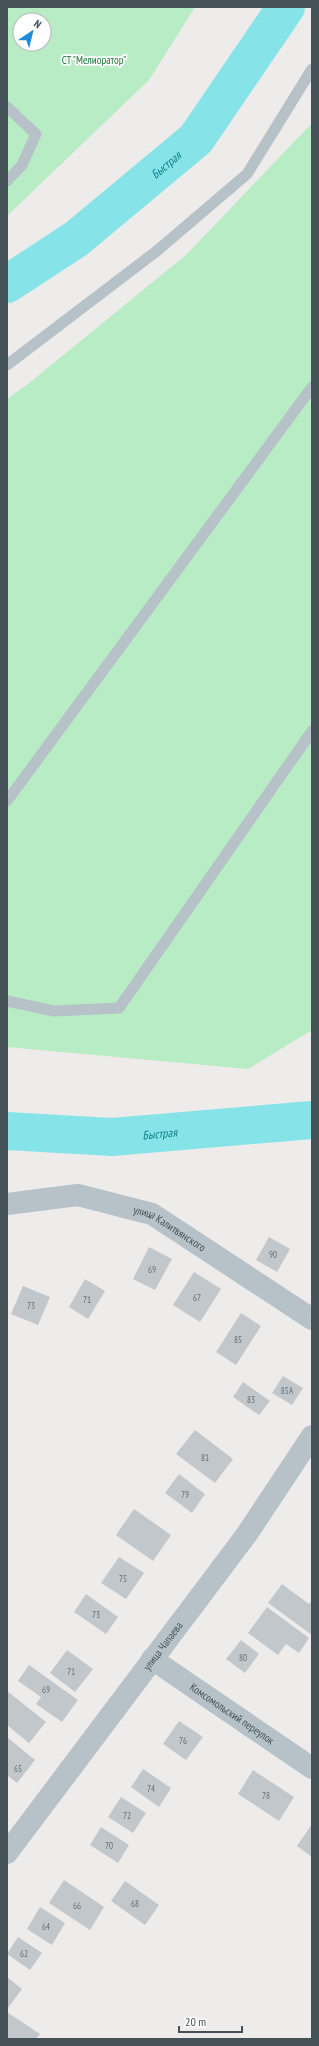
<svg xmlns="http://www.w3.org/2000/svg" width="319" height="2046" font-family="'PT Sans Narrow',sans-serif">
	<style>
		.green { fill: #b8ecc4; fill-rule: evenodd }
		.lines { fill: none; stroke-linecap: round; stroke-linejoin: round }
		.river { stroke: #86e4e9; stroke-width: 38 }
		.building { fill: #c2c7cb }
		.lane { stroke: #b6c2c8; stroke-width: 11 }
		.street { stroke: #b6c2c8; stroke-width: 22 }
		.labels { text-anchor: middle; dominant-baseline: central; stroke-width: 3.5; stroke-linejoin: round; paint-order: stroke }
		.number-label { font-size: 9px; fill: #646f75 }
		.park-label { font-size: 11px; fill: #187638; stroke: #fff }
		.street-label { font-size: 11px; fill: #445258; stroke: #fff }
		.water-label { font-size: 12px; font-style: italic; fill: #0f7e83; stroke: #fff }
	</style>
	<rect width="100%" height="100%" fill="#eeebeb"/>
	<!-- green -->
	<path class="green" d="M7,7h188l-46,73 -142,136zM20,20h24v24h-24z
		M312,123v907l-64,39 -241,-22v-648l21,-15 159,-130z"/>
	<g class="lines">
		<!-- river -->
		<g class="river">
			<path id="s1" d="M7,284l69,-45 120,-100 90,-132"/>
			<path id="s2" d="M7,1131l105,6 200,-17"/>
		</g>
	</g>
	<!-- building -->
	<path class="building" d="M269,1237l21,12 -13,23 -21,-12z
		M149,1247l23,12 -17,31 -22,-11z
		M194,1272l27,17 -21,33 -27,-17z
		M85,1279l20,12 -17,28 -19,-12z
		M23,1286l27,11 -12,28 -27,-11z
		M241,1313l20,13 -25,39 -20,-13z
		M283,1376l20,12 -11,17 -20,-12z
		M243,1382l27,19 -11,14 -26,-18z
		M195,1430l38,29 -18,24 -39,-29z
		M179,1474l26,20 -13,19 -27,-20z
		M134,1509l37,26 -18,26 -37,-26z
		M119,1557l25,16 -18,26 -25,-16z
		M282,1584l27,20 3,-4v35l-44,-32z
		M86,1594l32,23 -12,17 -32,-22z
		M267,1607l42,31 -10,15 -13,-9 -8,11 -30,-22z
		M241,1640l18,14 -14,19 -19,-14z
		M67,1650l26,19 -18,23 -25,-19z
		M29,1665l49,35 -16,22 -26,-18 5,-7 -23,-16z
		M7,1691l39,31 -17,21 -22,-18z
		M179,1721l24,16 -17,23 -23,-16z
		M7,1737l28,23 -18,23 -10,-8z
		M143,1769l28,19 -12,19 -28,-20z
		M253,1770l41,27 -15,24 -41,-27z
		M121,1797l25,16 -13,20 -25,-16z
		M312,1824v33l-15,-11z
		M101,1827l28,18 -11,18 -28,-18z
		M64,1880l40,27 -14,23 -41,-27z
		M125,1881l34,24 -14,20 -34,-24z
		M40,1907l25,16 -13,22 -25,-16z
		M18,1937l24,16 -12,17 -23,-16z
		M7,1977l15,12 -14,19 -1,-1z
		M7,2012l33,22 -4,5h-29z"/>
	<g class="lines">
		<!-- lane -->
		<path class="lane" d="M7,107l29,27 -14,31 -15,16
			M7,365l151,-115 89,-76 65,-105
			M7,801l305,-414
			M7,1001l47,10 65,-3 193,-277"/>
		<!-- street -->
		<g class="street">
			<path id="s3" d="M7,1204l71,-9 74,19 160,105"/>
			<path id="s4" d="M152,1659l160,109"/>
			<path id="s5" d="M7,1853l240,-319 65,-98"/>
		</g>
	</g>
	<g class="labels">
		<!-- number labels -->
		<g class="number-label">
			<text x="273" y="1254">90</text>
			<text x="152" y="1269">69</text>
			<text x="197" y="1297">67</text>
			<text x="87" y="1299">71</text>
			<text x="31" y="1305">73</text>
			<text x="238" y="1339">85</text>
			<text x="287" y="1390">85А</text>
			<text x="251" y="1399">83</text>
			<text x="205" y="1457">81</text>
			<text x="185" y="1494">79</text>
			<text x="123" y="1578">75</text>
			<text x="96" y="1614">73</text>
			<text x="243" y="1657">80</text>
			<text x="71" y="1671">71</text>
			<text x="46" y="1689">69</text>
			<text x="183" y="1740">76</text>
			<text x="18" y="1768">65</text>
			<text x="151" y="1788">74</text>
			<text x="266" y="1795">78</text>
			<text x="127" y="1815">72</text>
			<text x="109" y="1845">70</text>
			<text x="135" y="1903">68</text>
			<text x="77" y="1905">66</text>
			<text x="46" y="1926">64</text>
			<text x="24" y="1953">62</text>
		</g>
		<!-- park labels -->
		<g class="park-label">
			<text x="94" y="60">СТ "Мелиоратор"</text>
		</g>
		<!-- street labels -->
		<g class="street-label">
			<text stroke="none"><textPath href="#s3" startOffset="170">улица Калитвянского</textPath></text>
			<text stroke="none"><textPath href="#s5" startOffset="259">улица Чапаева</textPath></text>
			<text stroke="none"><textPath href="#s4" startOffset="97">Комсомольский переулок</textPath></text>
		</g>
		<!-- water labels -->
		<g class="water-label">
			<text stroke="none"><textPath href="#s1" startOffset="199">Быстрая</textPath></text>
			<text stroke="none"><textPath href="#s2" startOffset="153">Быстрая</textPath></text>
		</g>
	</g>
	<!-- border -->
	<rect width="319" height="2046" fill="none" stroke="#445258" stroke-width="16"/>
	<!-- north arrow -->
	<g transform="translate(32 32) rotate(35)"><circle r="19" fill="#ffffff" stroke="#b4babc"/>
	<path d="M0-3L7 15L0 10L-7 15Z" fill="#1d8bd6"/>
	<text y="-6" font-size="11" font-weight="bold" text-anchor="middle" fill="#445258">N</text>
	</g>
	<!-- scale -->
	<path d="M179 2026v6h63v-6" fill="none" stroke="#445258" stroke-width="2"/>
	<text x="185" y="2026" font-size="12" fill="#445258" stroke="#ffffff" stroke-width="3" paint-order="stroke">20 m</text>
</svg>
